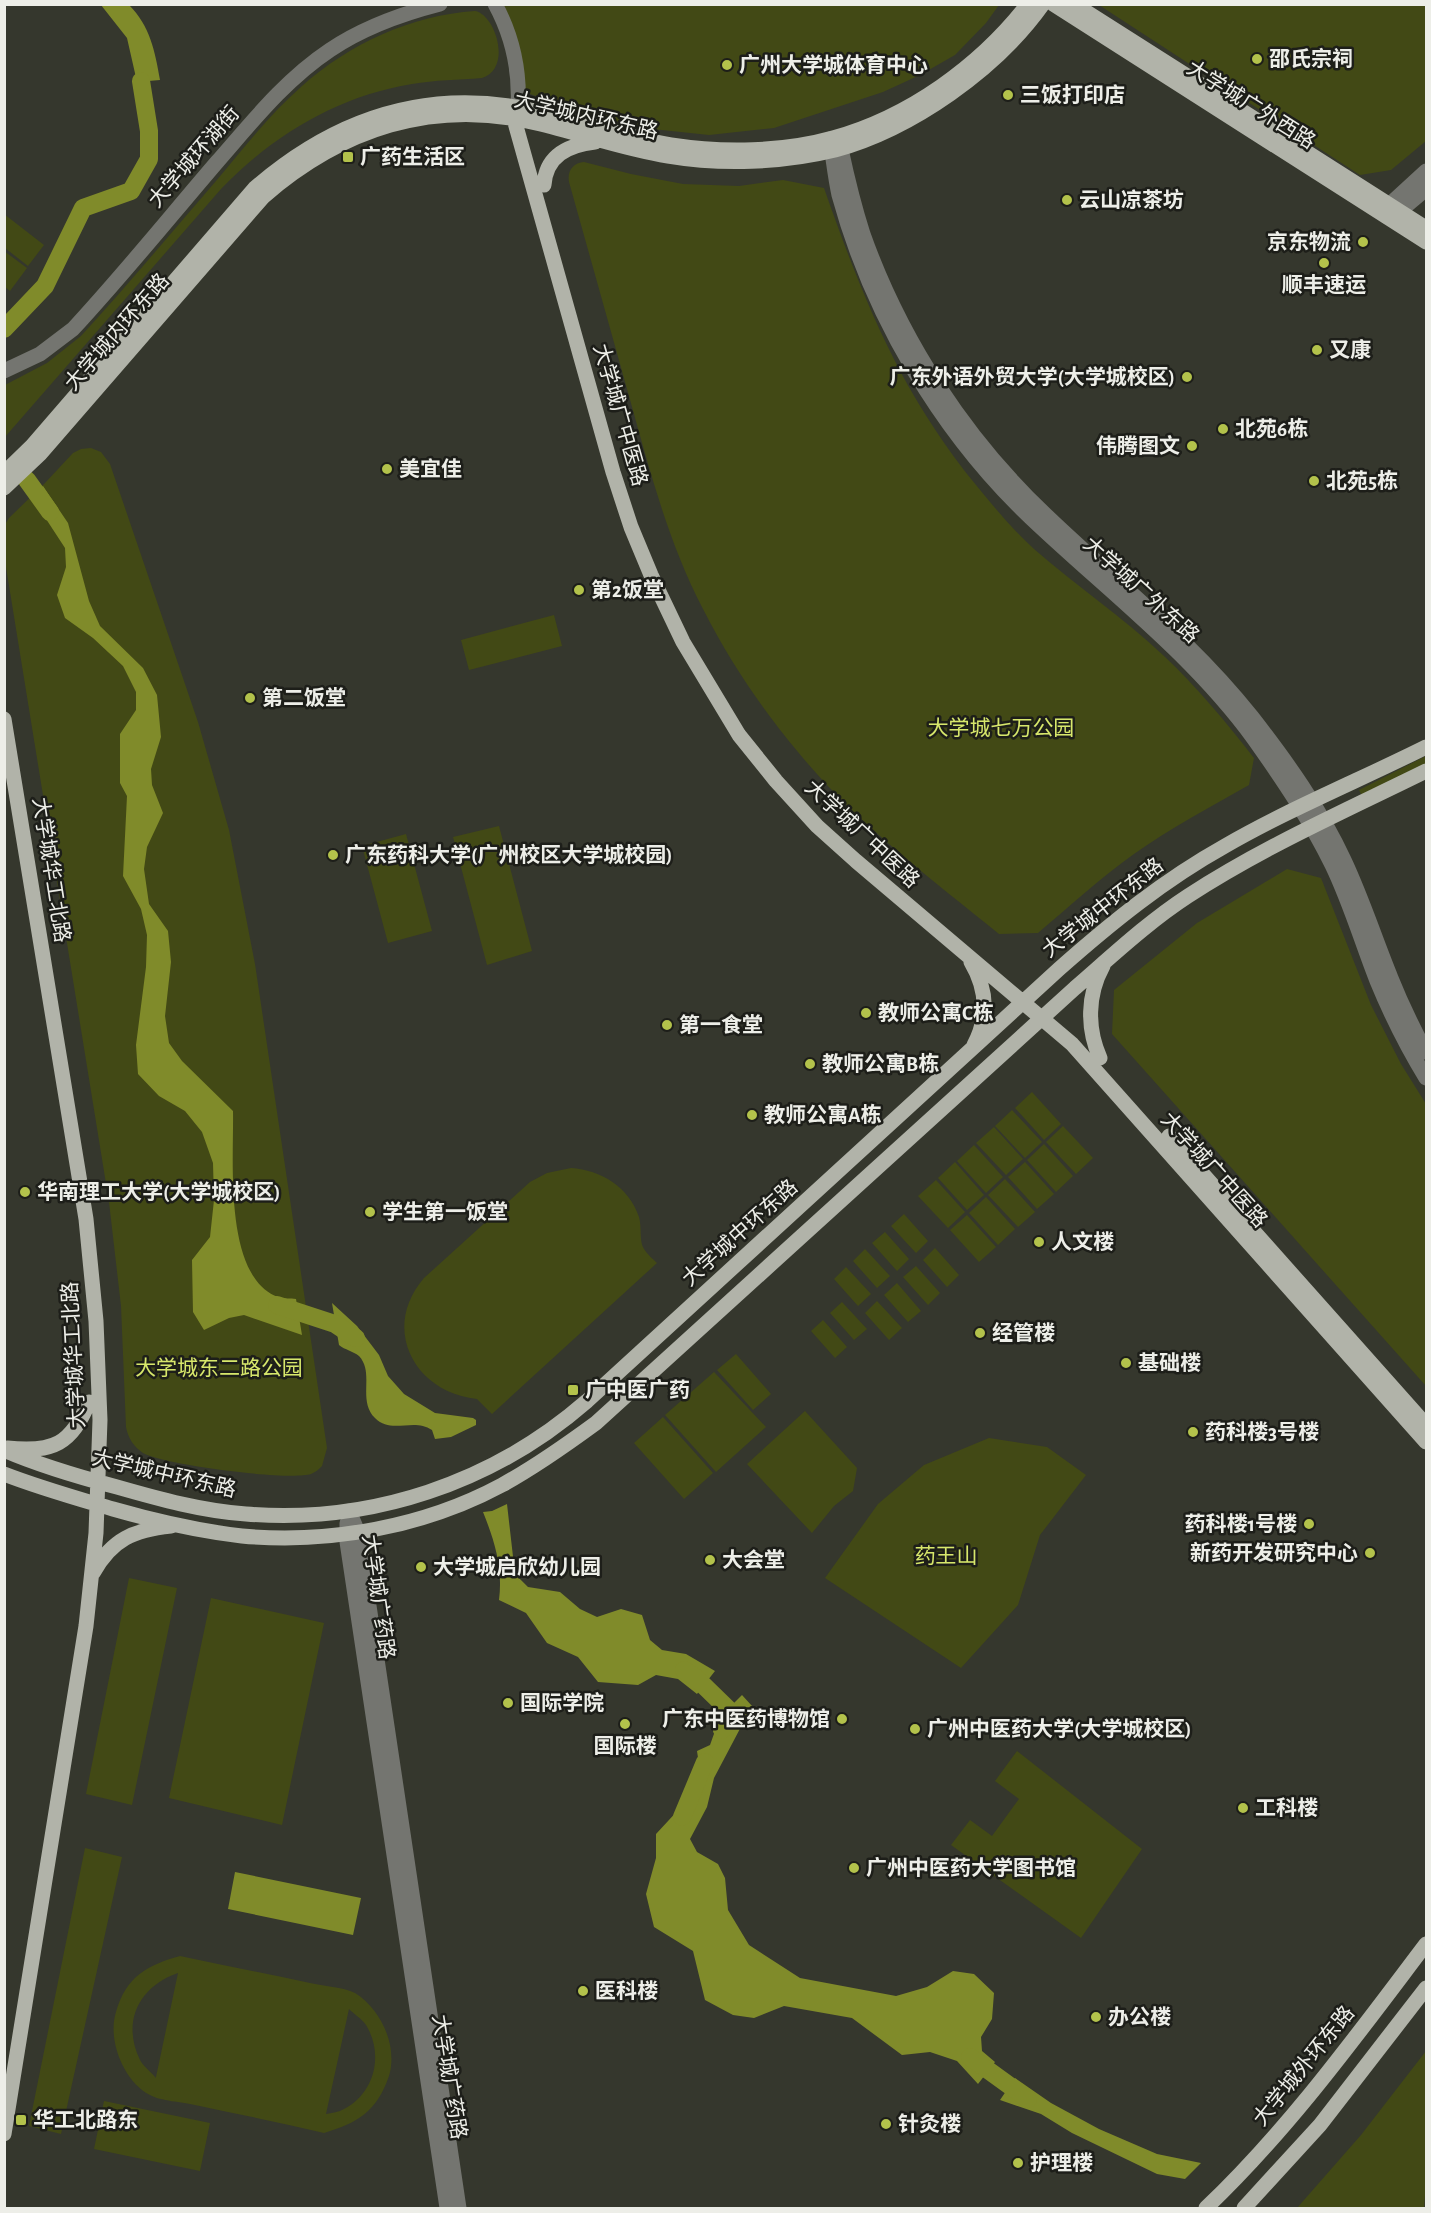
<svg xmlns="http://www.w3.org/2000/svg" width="1431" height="2213" font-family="'Alegreya Sans','Noto Sans SC',sans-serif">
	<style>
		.green { fill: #424915; fill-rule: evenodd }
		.water { fill: #808b2a }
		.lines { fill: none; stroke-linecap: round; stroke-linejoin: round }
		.river { stroke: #808b2a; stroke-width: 18 }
		.minor { stroke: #747570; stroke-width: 15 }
		.major { stroke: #b1b3a9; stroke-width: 15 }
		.poi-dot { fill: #b3c24b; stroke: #1d1e19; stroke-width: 2 }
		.labels { text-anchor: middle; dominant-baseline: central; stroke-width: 5; stroke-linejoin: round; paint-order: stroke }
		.poi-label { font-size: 21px; font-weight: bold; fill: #edeee8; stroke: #1d1e19; text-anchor: start }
		.street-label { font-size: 21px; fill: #edeee8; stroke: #1d1e19 }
		.park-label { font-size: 21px; fill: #d7e76b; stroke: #1d1e19 }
	</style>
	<rect width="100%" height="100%" fill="#35372d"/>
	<!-- green -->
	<path class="green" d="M499,5h500l-13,18 -31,32 -35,20 -37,17 -109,36 -65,7 -66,-7 -67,-17 -54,-20z
		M1099,5h327v136l-35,29 -31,5z
		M475,11c20,3 38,57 7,67 -24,2 -47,2 -70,6 -74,12 -139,51 -191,105l-216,248v-52l42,-22 34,-27c46,-50 90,-103 135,-155 27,-32 54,-67 86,-95 47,-42 110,-71 173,-75z
		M584,162l47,12 52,10 56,2 44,-6 41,8c39,111 76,204 152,297 18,22 37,45 58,64 42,37 89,68 130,107 33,31 62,66 90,102l-5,27c-39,22 -78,43 -115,69 -34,24 -64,52 -96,79l-39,1c-70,-57 -144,-112 -201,-182 -37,-44 -69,-92 -95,-143 -35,-67 -54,-141 -74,-213 -20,-71 -40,-143 -60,-214 -2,-11 4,-19 15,-20z
		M4,214l40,31 -16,21 -23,-18z
		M4,251l23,17 -17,23 -5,-4z
		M91,448l10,4 9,12 88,258 31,108 26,134 72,484 -5,18c-3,3 -6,6 -11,8 -23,7 -146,-9 -168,-21 -9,-6 -15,-15 -17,-26l-5,-121 -12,-104 -104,-641 -1,-35 5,-8 36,-35 28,-30 8,-4z
		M554,615l8,31 -93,24 -8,-30z
		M1426,756v8l-64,32 -3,-6z
		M499,826l33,125 -45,14 -34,-128z
		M406,834l26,97 -44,12 -26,-97z
		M1287,869l34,9 50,127 30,59 25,40v282l-314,-352 2,-44 83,-67z
		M1032,1092l29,32 -17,16 -29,-32z
		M1012,1110l30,32 -17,16 -30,-32z
		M1063,1126l30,32 -17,16 -30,-32z
		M994,1127l29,32 -17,16 -30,-32z
		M1044,1144l29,32 -17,16 -29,-32z
		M974,1145l29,32 -17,16 -29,-32z
		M955,1162l29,33 -17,15 -29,-32z
		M1025,1162l29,32 -17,15 -29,-32z
		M571,1168c30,2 58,19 68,49 3,10 0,25 5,32 3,5 9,10 13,14l-165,151 -15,-15c-62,-6 -97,-70 -53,-121l106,-96 17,-9z
		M1005,1179l30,33 -17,15 -30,-32z
		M936,1180l29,32 -17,16 -30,-32z
		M986,1197l29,32 -17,16 -29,-32z
		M904,1214l24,27 -12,12 -25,-27z
		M967,1215l29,32 -17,15 -29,-32z
		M885,1232l24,27 -12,12 -25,-28z
		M935,1248l24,27 -12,12 -24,-27z
		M865,1249l25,27 -13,12 -24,-27z
		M916,1266l24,27 -12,12 -25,-28z
		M846,1267l25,27 -13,12 -24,-27z
		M897,1283l24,28 -13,11 -24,-27z
		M877,1301l25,27 -13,12 -24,-27z
		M842,1302l25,27 -13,11 -24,-27z
		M823,1320l24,27 -12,11 -24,-27z
		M736,1354l35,40 -18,16 -36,-40z
		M714,1372l52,55 -50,45 -51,-57z
		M805,1411l52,57 -4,23 -19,15 -22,27 -65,-69z
		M663,1417l50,56 -29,26 -50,-56z
		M989,1438l58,9 39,28 -46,60 -22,70 -57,63 -136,-90 53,-74 46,-39z
		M129,1578l48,10 -45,217 -46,-11z
		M211,1598l113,25 -42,202 -113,-27z
		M1017,1751l125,98 -61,89 -130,-93 19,-25 22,16 27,-37 -24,-18z
		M85,1848l37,9 -61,277 -32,-8z
		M180,1956c43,9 87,18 130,27 13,3 33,4 45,10 26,16 43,53 34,83 -12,35 -31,47 -65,57 -43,-10 -86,-19 -129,-28 -12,-3 -35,-4 -45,-10 -26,-13 -43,-55 -34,-83 10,-35 31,-47 64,-56zM178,1973l-22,104v1c-5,-6 -13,-12 -16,-18 -19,-39 0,-74 38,-87zM349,2009c5,5 13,10 17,16 18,29 9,68 -22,84 -5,3 -12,4 -18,5z
		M1426,2051v133l-2,24h-127l64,-73z
		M104,2101l106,22 -10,48 -106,-22z"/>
	<!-- water -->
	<path class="water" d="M101,5h28c21,21 26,46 31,75l-23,2 -10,-44z
		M43,486l25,37 21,78 11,25 43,42 14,27 4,42 -10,32 1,16 11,28 -16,34 -3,22 5,35 19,27 3,31 -6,54 4,27 13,18 51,50c1,48 -10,166 45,186 5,2 13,1 18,2l6,36 -58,-20 -15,3 -25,12 -11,-18 -1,-52 18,-23 4,-37 -1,-37 -11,-31 -17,-21 -26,-15 -21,-22 -2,-29 10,-78 1,-32 -6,-26 -18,-33 4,-80 -7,-13v-49l16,-24v-18l-13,-26 -30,-28 -28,-20 -8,-23 9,-28 -1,-19 -32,-49z
		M332,1303l25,23 22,29 9,21 16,18 31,19 38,5 3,2v5l-25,12 -16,2 -3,-9c-19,-13 -40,5 -57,-12 -18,-18 0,-45 -16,-62 -6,-5 -14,-6 -20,-11z
		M507,1504l8,70 13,13 32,5 20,17 17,8 24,-8 21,6 8,25 12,10 24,4 29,17 -18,23 -19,-15 -22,-4 -18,10 -40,-3 -20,-25 -31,-14 -21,-30 -27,-13c4,-32 -4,-58 -16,-88l9,-1z
		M742,1695l10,11 -38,72 -7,29 -17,32 7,13 21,12 7,14 3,32 21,35 51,33 96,18 31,-9 26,-16 21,3 20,19 -2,26 -11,18 1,14 13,11 -17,22 -21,-23 -27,-9 -28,3 -50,-37 -68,-12 -30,12 -21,-3 -28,-15 -12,-49 -39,-24 -8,-33 10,-36v-24l37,-40 7,-23 -3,-20 13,-6 10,-28z
		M235,1872l126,26 -8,37 -125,-26z
		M1015,2078l36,25 48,26 58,25 44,9 -16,16 -28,-5 -85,-41 -31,-19 -41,-14z"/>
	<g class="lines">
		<!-- river -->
		<path class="river" d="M4,329l41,-43 38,-78 48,-17 18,-32v-28l-8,-50
			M27,480l23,32
			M277,1305l58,19 21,14
			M684,1670l11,7 37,36 -10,17
			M682,1817l23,-55
			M970,2057l58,42"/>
		<!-- minor -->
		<path class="minor" d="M495,4c18,33 25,67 23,103
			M830,139c3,18 5,38 9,56 33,121 102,238 193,324 76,72 160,135 222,220 29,41 56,81 78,126 18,37 30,78 45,116 14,34 30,66 49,97
			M841,149c6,28 13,57 22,85 38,107 103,206 185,283 69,66 144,124 204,200 35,45 68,91 92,143 18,38 31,79 47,118 10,25 22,50 35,74
			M1389,215l11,-4 26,-22
			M1386,216l3,-11 37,-34
			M4,371l36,-17 33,-25c50,-54 96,-111 144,-167 35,-40 68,-82 113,-112 34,-23 71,-36 110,-46
			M349,1511l9,21 101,676
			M347,1523v19l100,666"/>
		<!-- major -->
		<path class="major" d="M1053,4l373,238
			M1074,4l352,224
			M518,107l-4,12 99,353 18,55 20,48 32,67 56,93 37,46 41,45 39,35 216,183 354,398
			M544,185c2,-29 24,-40 51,-43
			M4,473l28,-27 223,-258c82,-71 177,-102 285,-76 44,10 87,26 131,33 52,8 112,7 162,-7 76,-21 147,-72 195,-134
			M4,488l36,-34 223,-257c78,-68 170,-99 273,-74 44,10 87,26 132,33 53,9 114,7 167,-6 77,-21 162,-81 208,-146
			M4,719l82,500 10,102 4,99 -4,113 -10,93 -82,508
			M971,962c16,27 18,55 3,83
			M1100,1058c-13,-29 -13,-63 3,-92
			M1169,1136l257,289
			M7,1448c47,5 64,-4 82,-46
			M4,1450c37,16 75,27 113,37 42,12 85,24 129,27 125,10 247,-31 341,-113l472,-432c52,-46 105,-89 166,-123 64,-37 135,-66 201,-99
			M4,1474c36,14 72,24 109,35 42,12 85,22 129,27 87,8 182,-9 260,-51 33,-18 64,-40 94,-62l479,-435c37,-32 73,-66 113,-92 75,-49 159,-86 238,-125
			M93,1573c19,-34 41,-43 78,-47
			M1206,2208c83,-79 151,-173 220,-264
			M1244,2208l76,-83 106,-137"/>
	</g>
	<!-- markers -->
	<g class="poi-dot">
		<circle cx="1257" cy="59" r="6"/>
		<circle cx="727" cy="65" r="6"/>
		<circle cx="1008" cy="95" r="6"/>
		<rect x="342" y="151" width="12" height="12" rx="3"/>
		<circle cx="1067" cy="200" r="6"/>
		<circle cx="1363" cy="242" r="6"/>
		<circle cx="1324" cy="263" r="6"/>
		<circle cx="1317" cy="350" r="6"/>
		<circle cx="1187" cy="377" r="6"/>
		<circle cx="1223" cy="429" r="6"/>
		<circle cx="1192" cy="446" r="6"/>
		<circle cx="387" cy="469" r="6"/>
		<circle cx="1314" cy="481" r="6"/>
		<circle cx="579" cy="590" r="6"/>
		<circle cx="250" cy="698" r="6"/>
		<circle cx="333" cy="855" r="6"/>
		<circle cx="866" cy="1013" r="6"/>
		<circle cx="667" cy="1025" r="6"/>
		<circle cx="810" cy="1064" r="6"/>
		<circle cx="752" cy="1115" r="6"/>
		<circle cx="25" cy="1192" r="6"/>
		<circle cx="370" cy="1212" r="6"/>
		<circle cx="1039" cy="1242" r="6"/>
		<circle cx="980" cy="1333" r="6"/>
		<circle cx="1126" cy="1363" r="6"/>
		<rect x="567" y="1384" width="12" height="12" rx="3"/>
		<circle cx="1193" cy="1432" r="6"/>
		<circle cx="1309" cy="1524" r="6"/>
		<circle cx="1370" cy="1553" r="6"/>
		<circle cx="710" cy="1560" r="6"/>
		<circle cx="421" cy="1567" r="6"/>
		<circle cx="508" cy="1703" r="6"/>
		<circle cx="842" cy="1719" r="6"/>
		<circle cx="625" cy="1724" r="6"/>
		<circle cx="915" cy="1729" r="6"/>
		<circle cx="1243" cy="1808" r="6"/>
		<circle cx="854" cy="1868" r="6"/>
		<circle cx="583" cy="1991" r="6"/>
		<circle cx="1096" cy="2017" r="6"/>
		<rect x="15" y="2114" width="12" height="12" rx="3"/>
		<circle cx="886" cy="2124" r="6"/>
		<circle cx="1018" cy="2163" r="6"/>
	</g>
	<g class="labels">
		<!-- poi labels -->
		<g class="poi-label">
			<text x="1269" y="59">邵氏宗祠</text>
			<text x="739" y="65">广州大学城体育中心</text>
			<text x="1020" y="95">三饭打印店</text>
			<text x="360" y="157">广药生活区</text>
			<text x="1079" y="200">云山凉茶坊</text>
			<text x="1351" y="242" text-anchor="end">京东物流</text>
			<text x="1324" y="285" text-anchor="middle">顺丰速运</text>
			<text x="1329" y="350">又康</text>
			<text x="1175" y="377" text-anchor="end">广东外语外贸大学(大学城校区)</text>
			<text x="1235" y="429">北苑6栋</text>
			<text x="1180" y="446" text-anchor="end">伟腾图文</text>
			<text x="399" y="469">美宜佳</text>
			<text x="1326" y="481">北苑5栋</text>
			<text x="591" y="590">第2饭堂</text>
			<text x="262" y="698">第二饭堂</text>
			<text x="345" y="855">广东药科大学(广州校区大学城校园)</text>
			<text x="878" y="1013">教师公寓C栋</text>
			<text x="679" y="1025">第一食堂</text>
			<text x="822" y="1064">教师公寓B栋</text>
			<text x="764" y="1115">教师公寓A栋</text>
			<text x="37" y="1192">华南理工大学(大学城校区)</text>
			<text x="382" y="1212">学生第一饭堂</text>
			<text x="1051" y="1242">人文楼</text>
			<text x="992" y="1333">经管楼</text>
			<text x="1138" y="1363">基础楼</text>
			<text x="585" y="1390">广中医广药</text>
			<text x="1205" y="1432">药科楼3号楼</text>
			<text x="1297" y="1524" text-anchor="end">药科楼1号楼</text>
			<text x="1358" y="1553" text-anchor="end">新药开发研究中心</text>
			<text x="722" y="1560">大会堂</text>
			<text x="433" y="1567">大学城启欣幼儿园</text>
			<text x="520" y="1703">国际学院</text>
			<text x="830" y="1719" text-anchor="end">广东中医药博物馆</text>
			<text x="927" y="1729">广州中医药大学(大学城校区)</text>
			<text x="625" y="1746" text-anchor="middle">国际楼</text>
			<text x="1255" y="1808">工科楼</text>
			<text x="866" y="1868">广州中医药大学图书馆</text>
			<text x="595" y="1991">医科楼</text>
			<text x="1108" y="2017">办公楼</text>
			<text x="33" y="2120">华工北路东</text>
			<text x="898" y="2124">针灸楼</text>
			<text x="1030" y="2163">护理楼</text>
		</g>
		<!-- street labels -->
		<g class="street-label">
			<text transform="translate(1251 105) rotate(32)">大学城广外西路</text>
			<text transform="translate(586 116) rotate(13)">大学城内环东路</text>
			<text transform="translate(194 157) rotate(-49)">大学城环湖街</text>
			<text transform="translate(117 332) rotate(-49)">大学城内环东路</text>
			<text transform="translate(620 415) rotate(74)">大学城广中医路</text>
			<text transform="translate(1141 590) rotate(42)">大学城广外东路</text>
			<text transform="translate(862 834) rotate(43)">大学城广中医路</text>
			<text transform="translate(51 870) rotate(81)">大学城华工北路</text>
			<text transform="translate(1103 908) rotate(-38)">大学城中环东路</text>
			<text transform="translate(1214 1170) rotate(48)">大学城广中医路</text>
			<text transform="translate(740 1233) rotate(-42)">大学城中环东路</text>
			<text transform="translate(74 1355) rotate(-93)">大学城华工北路</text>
			<text transform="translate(164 1474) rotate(13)">大学城中环东路</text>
			<text transform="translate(378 1597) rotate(82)">大学城广药路</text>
			<text transform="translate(1304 2066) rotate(-51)">大学城外环东路</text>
			<text transform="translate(449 2077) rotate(81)">大学城广药路</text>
		</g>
		<!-- park labels -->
		<g class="park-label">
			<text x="1001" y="728">大学城七万公园</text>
			<text x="219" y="1368">大学城东二路公园</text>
			<text x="946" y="1556">药王山</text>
		</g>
	</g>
	<!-- border -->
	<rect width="1431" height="2213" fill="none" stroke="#edeee8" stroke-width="12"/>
</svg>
